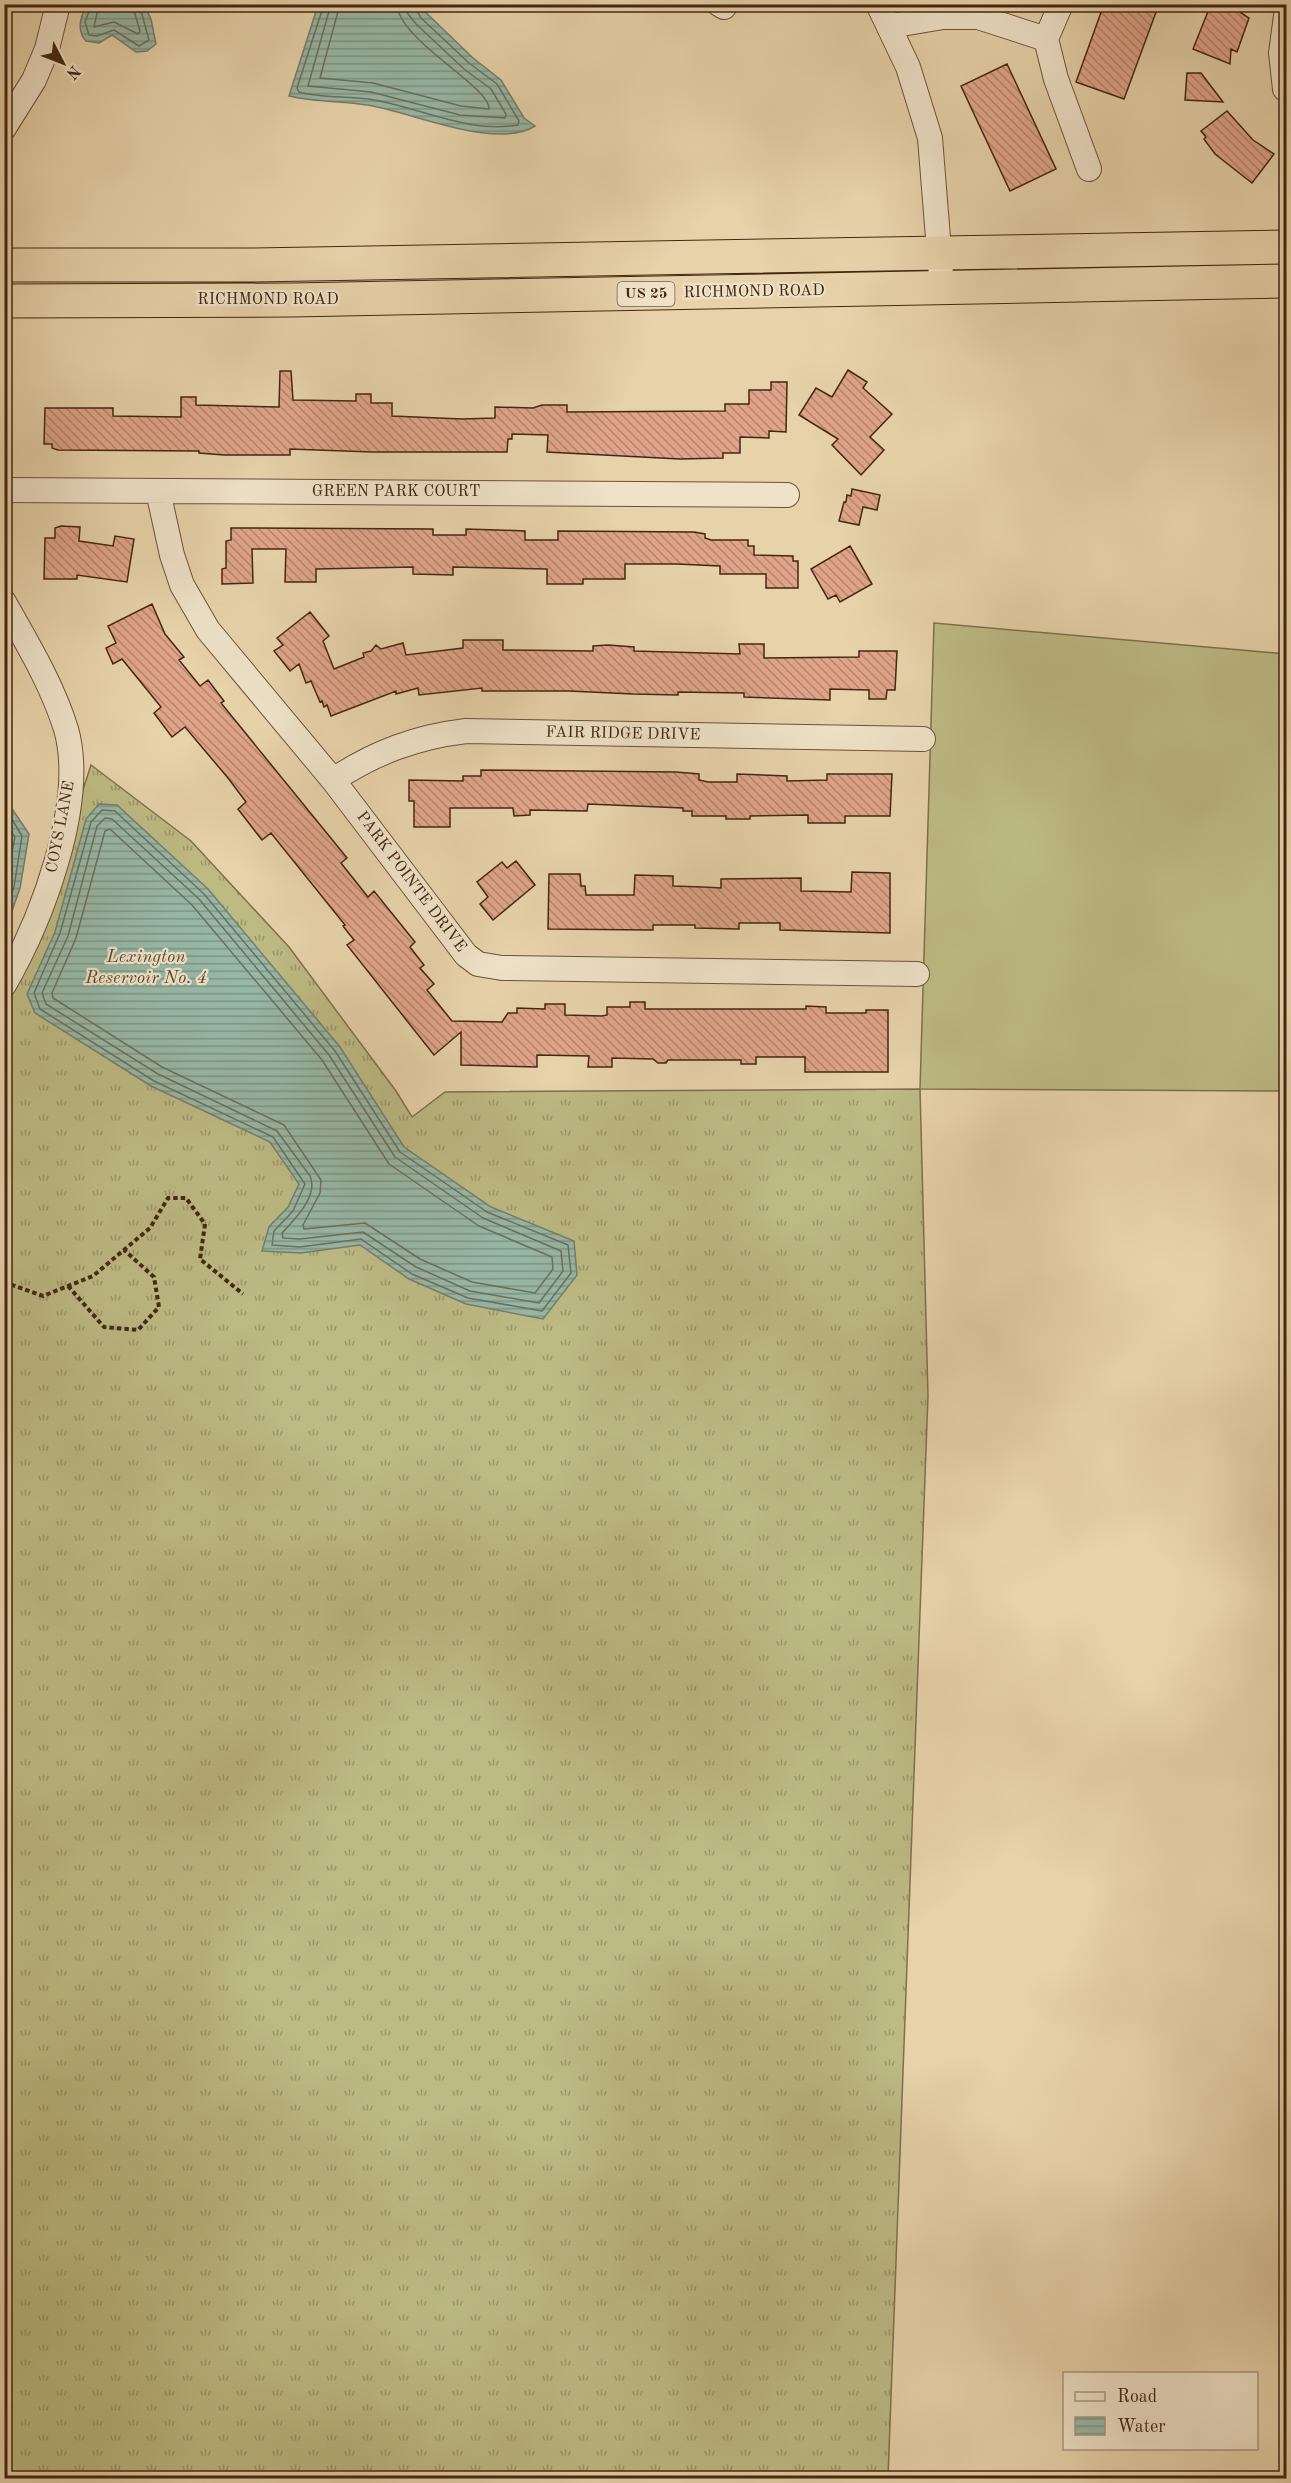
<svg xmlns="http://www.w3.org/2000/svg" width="1291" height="2483" font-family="'Old Standard TT',serif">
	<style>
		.grass { fill: url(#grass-tufts); stroke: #80704b; stroke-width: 1.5 }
		.garden { fill: #bdba84; stroke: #80704b; stroke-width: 1.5 }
		.water { fill: url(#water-rules); stroke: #767e6b; stroke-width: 1.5 }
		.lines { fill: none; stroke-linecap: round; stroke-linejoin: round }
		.shore { stroke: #6e6f5c; stroke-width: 1.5 }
		.building { fill: url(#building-back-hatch); stroke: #442612; stroke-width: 1.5 }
		.minor-casing { stroke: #6d5138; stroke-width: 26 }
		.highway-casing { stroke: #442612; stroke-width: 35 }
		.path { stroke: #442612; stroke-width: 4; stroke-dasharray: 4.5 3; stroke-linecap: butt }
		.minor { stroke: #efe2c8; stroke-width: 24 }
		.highway { stroke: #e7d2aa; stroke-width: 33 }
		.labels { text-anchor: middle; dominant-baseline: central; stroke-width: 4.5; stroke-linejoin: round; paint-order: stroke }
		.shield { fill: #efe2c8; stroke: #775e49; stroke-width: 1.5 }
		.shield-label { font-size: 15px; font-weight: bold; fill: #442612 }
		.street-label { font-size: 16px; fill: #442612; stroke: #efe2c8 }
		.water-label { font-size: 18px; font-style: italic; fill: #594a37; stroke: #efe2c8 }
	</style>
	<defs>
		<pattern id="grass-tufts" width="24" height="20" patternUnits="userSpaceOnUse" patternTransform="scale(1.5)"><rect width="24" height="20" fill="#bdba84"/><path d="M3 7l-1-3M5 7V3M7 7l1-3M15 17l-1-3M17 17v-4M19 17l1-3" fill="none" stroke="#9b976b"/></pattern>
		<pattern id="water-rules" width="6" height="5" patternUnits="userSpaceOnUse" patternTransform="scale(1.5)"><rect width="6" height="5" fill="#97b8a7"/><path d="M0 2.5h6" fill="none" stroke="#7d9587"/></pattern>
		<pattern id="building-back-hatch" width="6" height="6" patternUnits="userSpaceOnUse" patternTransform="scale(1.5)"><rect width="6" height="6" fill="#dfa489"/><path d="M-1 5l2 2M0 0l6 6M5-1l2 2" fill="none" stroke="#b6856f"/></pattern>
	</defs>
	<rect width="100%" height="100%" fill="#e7d2aa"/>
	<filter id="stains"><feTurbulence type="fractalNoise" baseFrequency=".00333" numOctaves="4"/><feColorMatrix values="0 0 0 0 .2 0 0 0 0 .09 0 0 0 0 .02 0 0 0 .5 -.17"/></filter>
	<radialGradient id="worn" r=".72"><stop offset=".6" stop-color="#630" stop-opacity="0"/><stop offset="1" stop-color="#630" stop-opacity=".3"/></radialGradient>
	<!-- grass -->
	<path class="grass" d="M91,765l100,76 98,106 107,144 16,26 33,-25 475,-3 8,307 -40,1082h-883l-1,-1526 32,-18z"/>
	<!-- garden -->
	<path class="garden" d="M934,623l352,31v437l-366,-2z"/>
	<!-- water -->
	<path class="water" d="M87,5h57l7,14 5,25 -9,7 -11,1 -24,-17 -13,8 -13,-2c-10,-11 -6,-24 1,-36z
		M318,5h100l55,53 28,22 23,38 11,8c-40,25 -125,-15 -168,-21 -26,-4 -52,-3 -78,-9z
		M99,804l18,1 91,84 132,158 64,100 87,60 83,34 3,34 -34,44 -77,-15 -57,-25 -49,-34 -59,8 -39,-2 7,-24 19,-20 11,-23 -29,-42 -119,-56 -116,-73 -8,-19 28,-62 31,-113z
		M5,807l8,3 16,24 -9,54 -15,43z"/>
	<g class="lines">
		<!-- shore -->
		<path class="shore" d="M92,4l-7,18 4,13 8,1 17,-6 25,16 10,-6 -10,-36
			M99,4l-5,23 20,-5 24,12 2,-3 -8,-27
			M324,4l-27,84 2,4c22,6 46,4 69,7 50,7 98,35 150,26l1,-4 -22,-37 -28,-21 -48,-45 -8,-14
			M331,4l-23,82 63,6 89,23 45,3 1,-4 -15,-25 -27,-20 -48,-45 -8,-10 -2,-10
			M340,4l-20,74 53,5 88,23 28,3c2,-22 -91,-69 -92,-105
			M102,810l13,1 89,83 131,157 65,101 87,60 81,33 3,28 -29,38 -74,-13 -56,-24 -51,-35 -61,8 -28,-2 2,-14 19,-20 12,-27 -32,-47 -119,-56 -114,-72 -6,-16 26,-60 31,-111z
			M4,813l6,3 12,20 -8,51 -10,26
			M105,818l7,1 87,80 130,156 66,102 88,61 78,33 2,20 -24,32 -69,-12 -54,-24 -53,-35 -63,7 -17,-1 -1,-5c12,-13 37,-37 28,-57l-33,-45 -119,-57 -112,-70 -4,-11 26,-57 29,-110z
			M4,822l11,15 -11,54
			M110,829l82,76 130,155 67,104 90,62 73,31 1,12 -18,24 -63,-11 -52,-23 -55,-36 -61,6 -1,-4 17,-32 1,-13 -37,-55 -122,-58 -109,-69 -1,-5 24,-55 29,-107z"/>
	</g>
	<!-- building -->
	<path class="building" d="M1104,4h55l-35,95 -48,-17z
		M1211,4h26l-2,5 14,9 -12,34 -6,-3 -1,15 -37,-15z
		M1007,64l49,105 -46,22 -49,-105z
		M1187,73h14l22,29 -38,-2z
		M1227,111l26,29 21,14 -22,29 -37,-29 -11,-15 2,-2 -5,-6z
		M848,370l19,12 -4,6 29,26 -22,23 14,13 -23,25 -29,-30 6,-6 -39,-24 17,-27 16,9z
		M280,371h11l2,29 63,1v-7h15v9h21v13l70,3 33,-1v-11l38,1 9,-3h25v7l158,-1v-7h24v-14h22v-8h16l-1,50 -17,-1v7l-29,-1v16h-17v5l-43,1 -133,-7 1,-17 -36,-1v5h-4l-1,13h-135l-82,-3v6h-66l-25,-2v-2l-141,-1 -6,-2v-4h-8l1,-36h68v8l68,1v-20h15v8l83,2z
		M852,489l28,6 -3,15 -14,-3 -4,18 -20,-4 5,-19h2l1,-7 4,1z
		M61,526l19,1 -1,14 34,5 2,-10 19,3 -7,43 -50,-7v4h-33l1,-41h10v-10z
		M231,528l202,1v6h33v-6l32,1 27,1v9h33v-9l136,1 11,2v4l6,2h37v6h6v9l39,1v5h5v27h-32v-14h-46v-8l-43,-2h-52v15h-42v5h-36v-15l-94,-2v8l-40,-1v-7l-97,2v13h-31l1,-33h-34l1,34 -31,1v-15l4,-1v-27l5,-1z
		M850,546l22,38 -32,18 -4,-7 -8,4 -17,-30z
		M152,604l13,30 19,23 -5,3 21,26 8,-6 16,21 -3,2 126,155 -6,5 27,34 6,-6 41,51 -5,5 14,18 -4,3 14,16 -7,6 25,31 50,1 6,-9h9v-5l28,1v-5h20v11l37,1 5,-1v-8h23v-5h15v7h161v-3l20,1v6h40v-3h22v62h-83v-15h-49v7h-15v-4h-73l-2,3h-8l-5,-4 -41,-1v9h-24l1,-11 -52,-1v12l-76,-2v-33l-27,23 -87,-110 7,-5 -11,-14 2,-1 -74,-92 -9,7 -24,-31 8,-7 -18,-24 -43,-51 -13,10 -18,-24 7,-6 -39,-48 -9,5 -7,-16 10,-5 -8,-17z
		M310,612l19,24 -6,5 11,28 30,-12 -1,-4 8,-2 5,-6 5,4 22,-6 3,12 57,-7v-8h40v10l90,1v-5l15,-1 26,2v4l106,3 -1,-10h25v14l95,-1v-6h38l-2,39h-8l-1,9h-17v-9l-39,-1v11l-86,-3v-4l-66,-1v3l-45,-1 -64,-3h-87v-3l-63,7 -1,-7 -22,6v-3l-65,25 -4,-11 -3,2 -2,-6 -2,1 -9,-21 -5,2 -7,-19 -9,7 -16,-20 9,-6 -6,-7z
		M481,770l195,2 23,2v6l9,2h29v-8l50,2v5l40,-1v-6h65l-2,42h-45v7h-37v-8l-58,1v3h-24v-3h-34v-5h-9v-3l-95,-4 -1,7 -57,-1v5l-16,1 -1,-8h-63v19h-36v-26h-5v-21l54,1v-5h18z
		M516,861l19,24 -42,35 -13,-16 8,-7 -11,-15 25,-20 5,6z
		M852,872l38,1v60l-110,-3v-7h-41v6l-44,-1v-3h-42v5l-105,-1 1,-55h31l1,12h4l1,9h48l1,-20 38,1v10l30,1 18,1v-9l80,-1v13l50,1z"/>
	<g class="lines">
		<!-- minor casing -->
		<g class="minor-casing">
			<path id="minor" d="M719,4l5,3 2,-3
				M878,4l30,63 22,71 12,150
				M890,26l53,-9h35l68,22 10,40 33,90
				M1046,39l15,-35
				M1285,89l-4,-36 5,-37
				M4,128l30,-48 13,-31 11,-45
				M4,490l783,5
				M158,491l14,64 10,30 26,45 125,150 133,175 12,9 24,4 415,6
				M4,602c23,41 48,82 62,127 21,74 -25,192 -62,256
				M333,780c43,-28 83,-43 133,-49l457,8"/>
		</g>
		<!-- highway casing -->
		<g class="highway-casing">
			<path id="highway" d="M4,265h248l1034,-18
				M4,301l288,-1 994,-19"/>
		</g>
		<!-- path -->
		<path class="path" d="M4,1282l39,14 50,-20 57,-48 18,-30h18l19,26 -5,35 43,35
			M68,1286l36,41 34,3 21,-23 -5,-30 -30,-27"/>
		<!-- minor -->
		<use href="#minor" class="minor"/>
		<!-- highway -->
		<use href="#highway" class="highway"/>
	</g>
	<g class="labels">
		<!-- shield labels -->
		<rect class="shield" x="617.5" y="282" width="57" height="24" rx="4.5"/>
		<g class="shield-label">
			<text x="646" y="294">US 25</text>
		</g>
		<!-- street labels -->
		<g class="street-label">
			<text transform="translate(754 292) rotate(-1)">RICHMOND ROAD</text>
			<text x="268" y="300">RICHMOND ROAD</text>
			<text x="396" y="492">GREEN PARK COURT</text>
			<text transform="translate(623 734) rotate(1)">FAIR RIDGE DRIVE</text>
			<text transform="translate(61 827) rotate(-79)">COYS LANE</text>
			<text transform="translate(411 882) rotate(53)">PARK POINTE DRIVE</text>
		</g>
		<!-- water labels -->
		<g class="water-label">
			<text x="146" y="957">Lexington<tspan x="146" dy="21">Reservoir No. 4</tspan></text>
		</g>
	</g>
	<!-- margin -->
	<rect width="1291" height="2483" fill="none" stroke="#e7d2aa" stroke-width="24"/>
	<rect x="6" y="6" width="1279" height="2471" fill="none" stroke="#442612" stroke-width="3"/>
	<rect x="12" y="12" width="1267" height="2459" fill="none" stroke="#442612" stroke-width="1.5"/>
	<!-- legend -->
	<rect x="1063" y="2372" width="195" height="78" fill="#efe2c8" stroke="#ab977f" stroke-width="1.5"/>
	<rect x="1075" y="2392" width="30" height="9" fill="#efe2c8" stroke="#ab977f" stroke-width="1.5"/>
	<text x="1117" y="2402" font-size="18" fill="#442612">Road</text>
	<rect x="1075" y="2417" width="30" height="18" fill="url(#water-rules)" stroke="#ab977f" stroke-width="1.5"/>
	<text x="1117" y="2432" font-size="18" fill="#442612">Water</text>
	<!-- north arrow -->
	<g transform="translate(63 63) rotate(132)" stroke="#efe2c8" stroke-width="4.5" paint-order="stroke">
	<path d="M0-4.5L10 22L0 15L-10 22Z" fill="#442612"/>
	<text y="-9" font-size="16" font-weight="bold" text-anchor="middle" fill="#442612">N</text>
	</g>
	<rect width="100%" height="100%" filter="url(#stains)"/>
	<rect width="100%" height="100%" fill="url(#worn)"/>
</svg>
